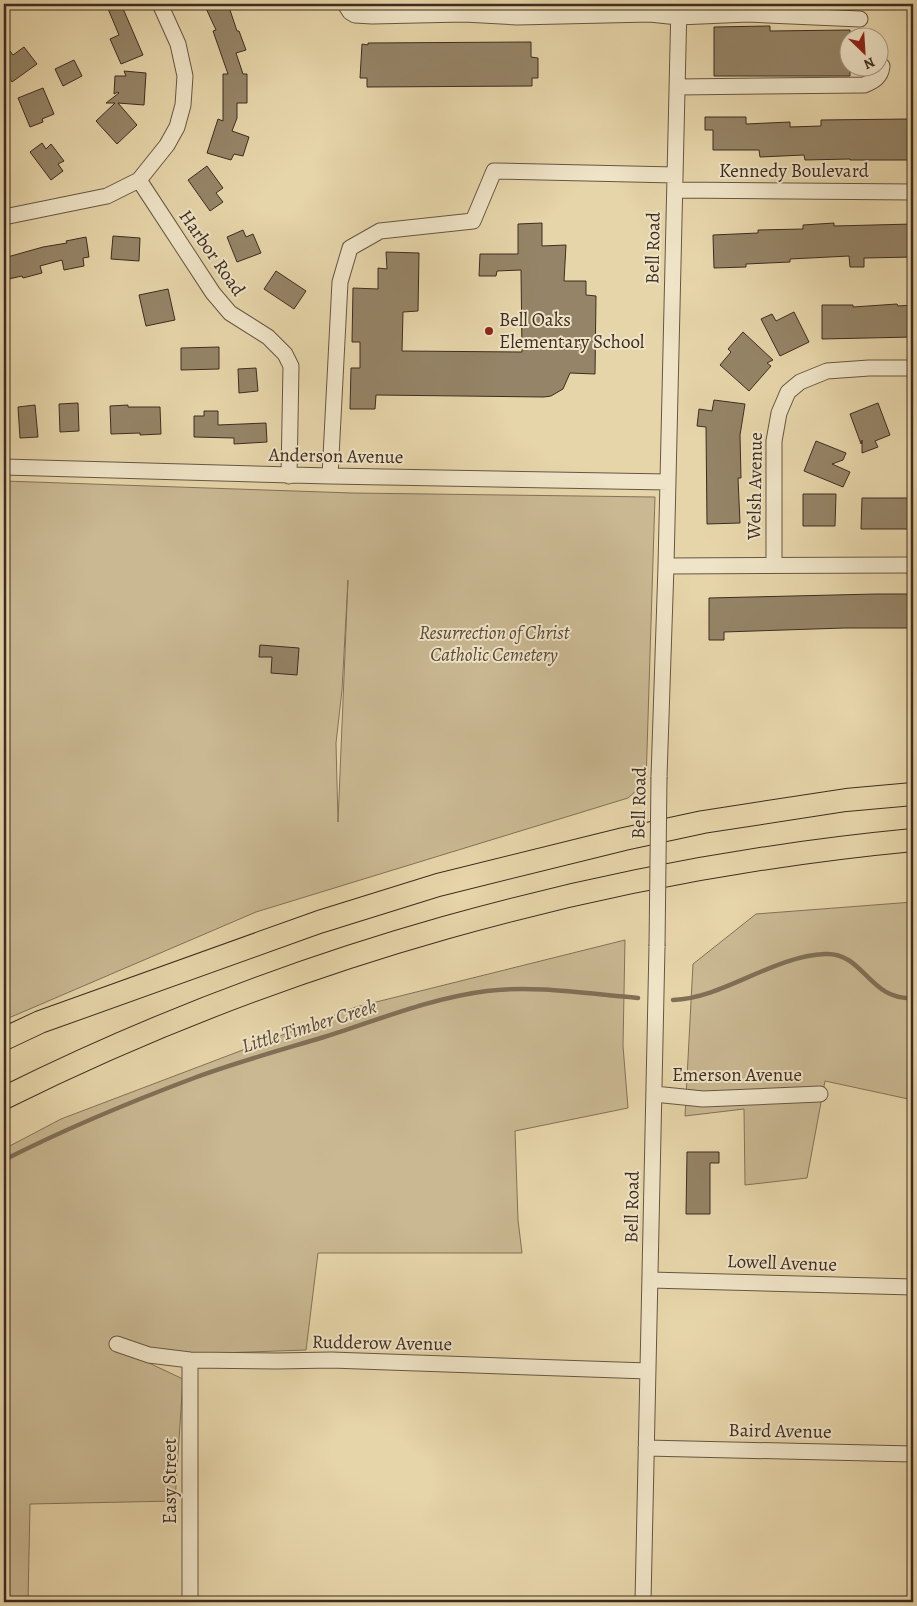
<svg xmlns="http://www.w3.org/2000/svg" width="917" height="1606" font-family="Alegreya,serif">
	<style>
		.green { fill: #c9b892; stroke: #837259; fill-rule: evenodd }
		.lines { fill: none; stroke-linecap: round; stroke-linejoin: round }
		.stream { stroke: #806f56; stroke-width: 4.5 }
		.building { fill: #958467; stroke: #3d2c20 }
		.minor-casing { stroke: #675642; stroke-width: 17 }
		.highway-casing { stroke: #3d2c20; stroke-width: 24 }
		.minor { stroke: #efe4c7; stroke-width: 15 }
		.highway { stroke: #e6d5a9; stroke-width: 22 }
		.minor-bridge-casing { stroke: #675642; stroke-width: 17; stroke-linecap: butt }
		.minor-bridge { stroke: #efe4c7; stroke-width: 15 }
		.poi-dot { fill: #8f2418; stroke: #efe4c7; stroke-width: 2 }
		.labels { text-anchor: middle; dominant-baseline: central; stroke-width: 4; stroke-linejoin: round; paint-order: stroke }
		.street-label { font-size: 19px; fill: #3d2c20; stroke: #efe4c7 }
		.poi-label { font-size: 19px; fill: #3d2c20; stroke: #efe4c7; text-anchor: start }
		.park-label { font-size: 19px; font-style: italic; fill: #594837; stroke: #efe4c7 }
		.water-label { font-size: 20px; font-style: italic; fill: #594836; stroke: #efe4c7 }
	</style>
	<rect width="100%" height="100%" fill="#e6d5a9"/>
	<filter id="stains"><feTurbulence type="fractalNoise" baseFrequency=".004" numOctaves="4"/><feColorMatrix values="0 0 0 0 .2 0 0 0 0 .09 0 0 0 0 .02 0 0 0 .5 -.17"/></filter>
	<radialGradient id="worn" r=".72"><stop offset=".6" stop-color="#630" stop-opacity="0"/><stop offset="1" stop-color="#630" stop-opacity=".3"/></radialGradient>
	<!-- green -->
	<path class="green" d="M4,481l348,12 303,4 -9,285 -18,16 -372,114 -252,108zM348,580l-10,242 -2,-79 6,-53z
		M913,902v198l-88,-19 -18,97 -62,7 -1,-76 -59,7 8,-152 63,-50z
		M625,940l-2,106 5,62 -113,23 3,89 4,33h-204l-12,97 -172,6 49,23 -8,122 -145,3 -2,98h-24v-453l57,-30 295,-112z"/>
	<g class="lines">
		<!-- stream -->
		<path class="stream" d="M673,1000c51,-2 100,-44 152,-46 39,-2 44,47 88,44
			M4,1160c61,-31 126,-58 190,-82 43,-16 87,-28 130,-41 54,-17 107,-39 163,-46 48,-6 102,3 151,7"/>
	</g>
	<!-- building -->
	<path class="building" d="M106,4h15l22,51 -22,9 -11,-25 9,-4z
		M204,4h24l9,27h2l7,19 -10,3 7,21h4v29h-10v15l-5,13 17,6 -6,19 -9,-2 -3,6 -24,-7 11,-34 5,2v-47h5l-15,-43 3,-1z
		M770,26v5l80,-1v46h-136v-49z
		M531,42v15l7,1v20h-6v8l-165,1v-9h-7l2,-34 6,1v-2z
		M4,43l9,12 11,-8 13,17 -25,18 -8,-11z
		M74,60l8,16 -19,10 -8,-17z
		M124,71l22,2 -2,32 -26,-2 19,22 -20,19 -21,-23 19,-18h-9l13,-10 -1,-1 -4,2 1,-18h11z
		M43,88l11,26 -12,5 1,3 -13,5 -12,-29z
		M705,117h41v7l44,-2v5l31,-1v-6l88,-1v7h4v34h-63v-1l-45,1 -1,-5 -44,2 -1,-7h-46v-20h-8z
		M42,143l4,6 5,-5 13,17 -6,3 5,7 -12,9 -21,-28z
		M207,166l16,22 -7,5 7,9 -13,9 -22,-31z
		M542,223v23l24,-1 -2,36h22v14l10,1 -1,78 -25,-1 -7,16 -12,7 -7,1 -168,-2 -1,14h-25l1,-41h9v-26h-8l1,-54 25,1v-21l9,1 -1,-17 33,1 -1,58 -15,1 -1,39 120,1 -1,-82 -24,1 -1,5h-17l1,-22h38v-30z
		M834,223v3l79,-2v33l-49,1v9h-14l-1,-11 -59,3v3l-44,2v3l-32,1 -1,-33 45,-2v-3l45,-1v-4z
		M243,230l3,7 7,-3 8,19 -24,9 -10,-25z
		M113,236l27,2 -1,23 -28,-2z
		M86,237l3,20 -6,1 1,8 -20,4 -2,-10 -22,6 2,7 -19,5 -1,-2 -18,4v-22l39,-11 24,-4 -1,-2z
		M276,271l30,20 -12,18 -30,-20z
		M168,289l7,31 -29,6 -7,-31z
		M897,304l1,2 15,-1v32l-91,2v-34h31v2z
		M794,312l15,30 -29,14 -19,-37 11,-5 4,7z
		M743,332l30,28 -6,3 4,3 -22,25 -29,-26 11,-13 -3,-3z
		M219,347v22l-38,1v-22z
		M256,368l2,23 -19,2 -1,-24z
		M714,400l31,4 -5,31 1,43h-3l2,45 -33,1 -1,-97 -9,-1 2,-17 13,2z
		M78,403l1,28 -19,1 -1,-28z
		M878,403l12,32 -15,6 3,6 -16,6v-13l-1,4 -11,-30z
		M35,405l3,32 -18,1 -2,-31z
		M128,405v2h32l1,27 -21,1v-2l-29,1 -1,-28z
		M204,411h14v14l48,-2 1,19 -33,2v-6l-40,-1v-21h10z
		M816,441l30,12 -3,7 -11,4 18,8 -7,15 -39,-16z
		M803,494h33l-1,32h-32z
		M862,498h51v31h-52z
		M876,594h37v34h-69l-120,4v8h-15v-42z
		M260,645l39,3 -2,27 -26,-2 1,-16h-13z
		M687,1152h32v11h-9v51h-24z"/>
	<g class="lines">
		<!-- minor casing -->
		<g class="minor-casing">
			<path id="minor" d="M345,4l5,8 5,3 17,1 92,-2 53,3 133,-3 28,3 70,-3 112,5
				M677,87l187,-2c10,-4 17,-8 18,-19
				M139,180l74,113 17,20 38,24 17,17 6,12 -2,110
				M675,190l238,2
				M4,217l103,-21 32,-16 28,-35 10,-18 6,-22 2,-29 -7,-32 -18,-40
				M4,467l326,9 338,6
				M330,476l10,-194 10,-34 30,-17 93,-10 21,-50 181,4
				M774,565v-124l5,-28 9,-21 12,-10 27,-11 42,-3h44
				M666,566l247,-1
				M659,777l7,-211 13,-562
				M654,1094l49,5 117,-5
				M650,1280l263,7
				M117,1344l32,11 41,5 87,1 54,-1 317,11
				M646,1448l267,6
				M190,1602v-242
				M643,1602l14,-656"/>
		</g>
		<!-- highway casing -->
		<g class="highway-casing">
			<path id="highway" d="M4,1039l36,-17 279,-100 119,-37 186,-46 79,-17 143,-22 67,-6
				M4,1098c283,-141 594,-228 909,-258"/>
		</g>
		<!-- minor -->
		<use href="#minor" class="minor"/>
		<!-- highway -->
		<use href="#highway" class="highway"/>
		<!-- minor-bridge casing -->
		<g class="minor-bridge-casing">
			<path id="minor-bridge" d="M657,946l2,-169"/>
		</g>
		<!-- minor-bridge -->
		<use href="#minor-bridge" class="minor-bridge"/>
	</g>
	<!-- markers -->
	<circle class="poi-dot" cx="489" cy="331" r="5"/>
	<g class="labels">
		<!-- street labels -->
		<g class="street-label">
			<text x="794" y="171">Kennedy Boulevard</text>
			<text transform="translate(653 248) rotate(-89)">Bell Road</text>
			<text transform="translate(212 253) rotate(55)">Harbor Road</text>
			<text transform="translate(336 456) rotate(1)">Anderson Avenue</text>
			<text transform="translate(755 486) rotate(-89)">Welsh Avenue</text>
			<text transform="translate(639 803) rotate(-89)">Bell Road</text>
			<text x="737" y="1075">Emerson Avenue</text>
			<text transform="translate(632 1207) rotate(-89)">Bell Road</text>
			<text transform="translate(782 1263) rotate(2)">Lowell Avenue</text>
			<text transform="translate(382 1343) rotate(1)">Rudderow Avenue</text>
			<text transform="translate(780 1431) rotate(1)">Baird Avenue</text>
			<text transform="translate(170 1481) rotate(-90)">Easy Street</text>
		</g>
		<!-- poi labels -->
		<g class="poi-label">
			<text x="499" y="320">Bell Oaks<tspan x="499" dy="22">Elementary School</tspan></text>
		</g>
		<!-- park labels -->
		<g class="park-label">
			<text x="494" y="633">Resurrection of Christ<tspan x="494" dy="22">Catholic Cemetery</tspan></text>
		</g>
		<!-- water labels -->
		<g class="water-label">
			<text transform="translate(309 1026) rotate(-17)">Little Timber Creek</text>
		</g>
	</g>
	<!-- margin -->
	<rect width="917" height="1606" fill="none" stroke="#e6d5a9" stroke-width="20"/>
	<rect x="5" y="5" width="907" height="1596" fill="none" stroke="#3d2c20" stroke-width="2.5"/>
	<rect x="10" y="10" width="897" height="1586" fill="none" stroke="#3d2c20"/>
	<!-- north arrow -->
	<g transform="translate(864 52) rotate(155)"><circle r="24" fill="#efe4c7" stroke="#a89a84"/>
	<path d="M0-4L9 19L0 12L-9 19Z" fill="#8f2418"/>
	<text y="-8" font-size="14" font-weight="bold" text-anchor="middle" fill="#3d2c20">N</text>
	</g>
	<rect width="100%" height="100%" filter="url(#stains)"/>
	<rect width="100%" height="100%" fill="url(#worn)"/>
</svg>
